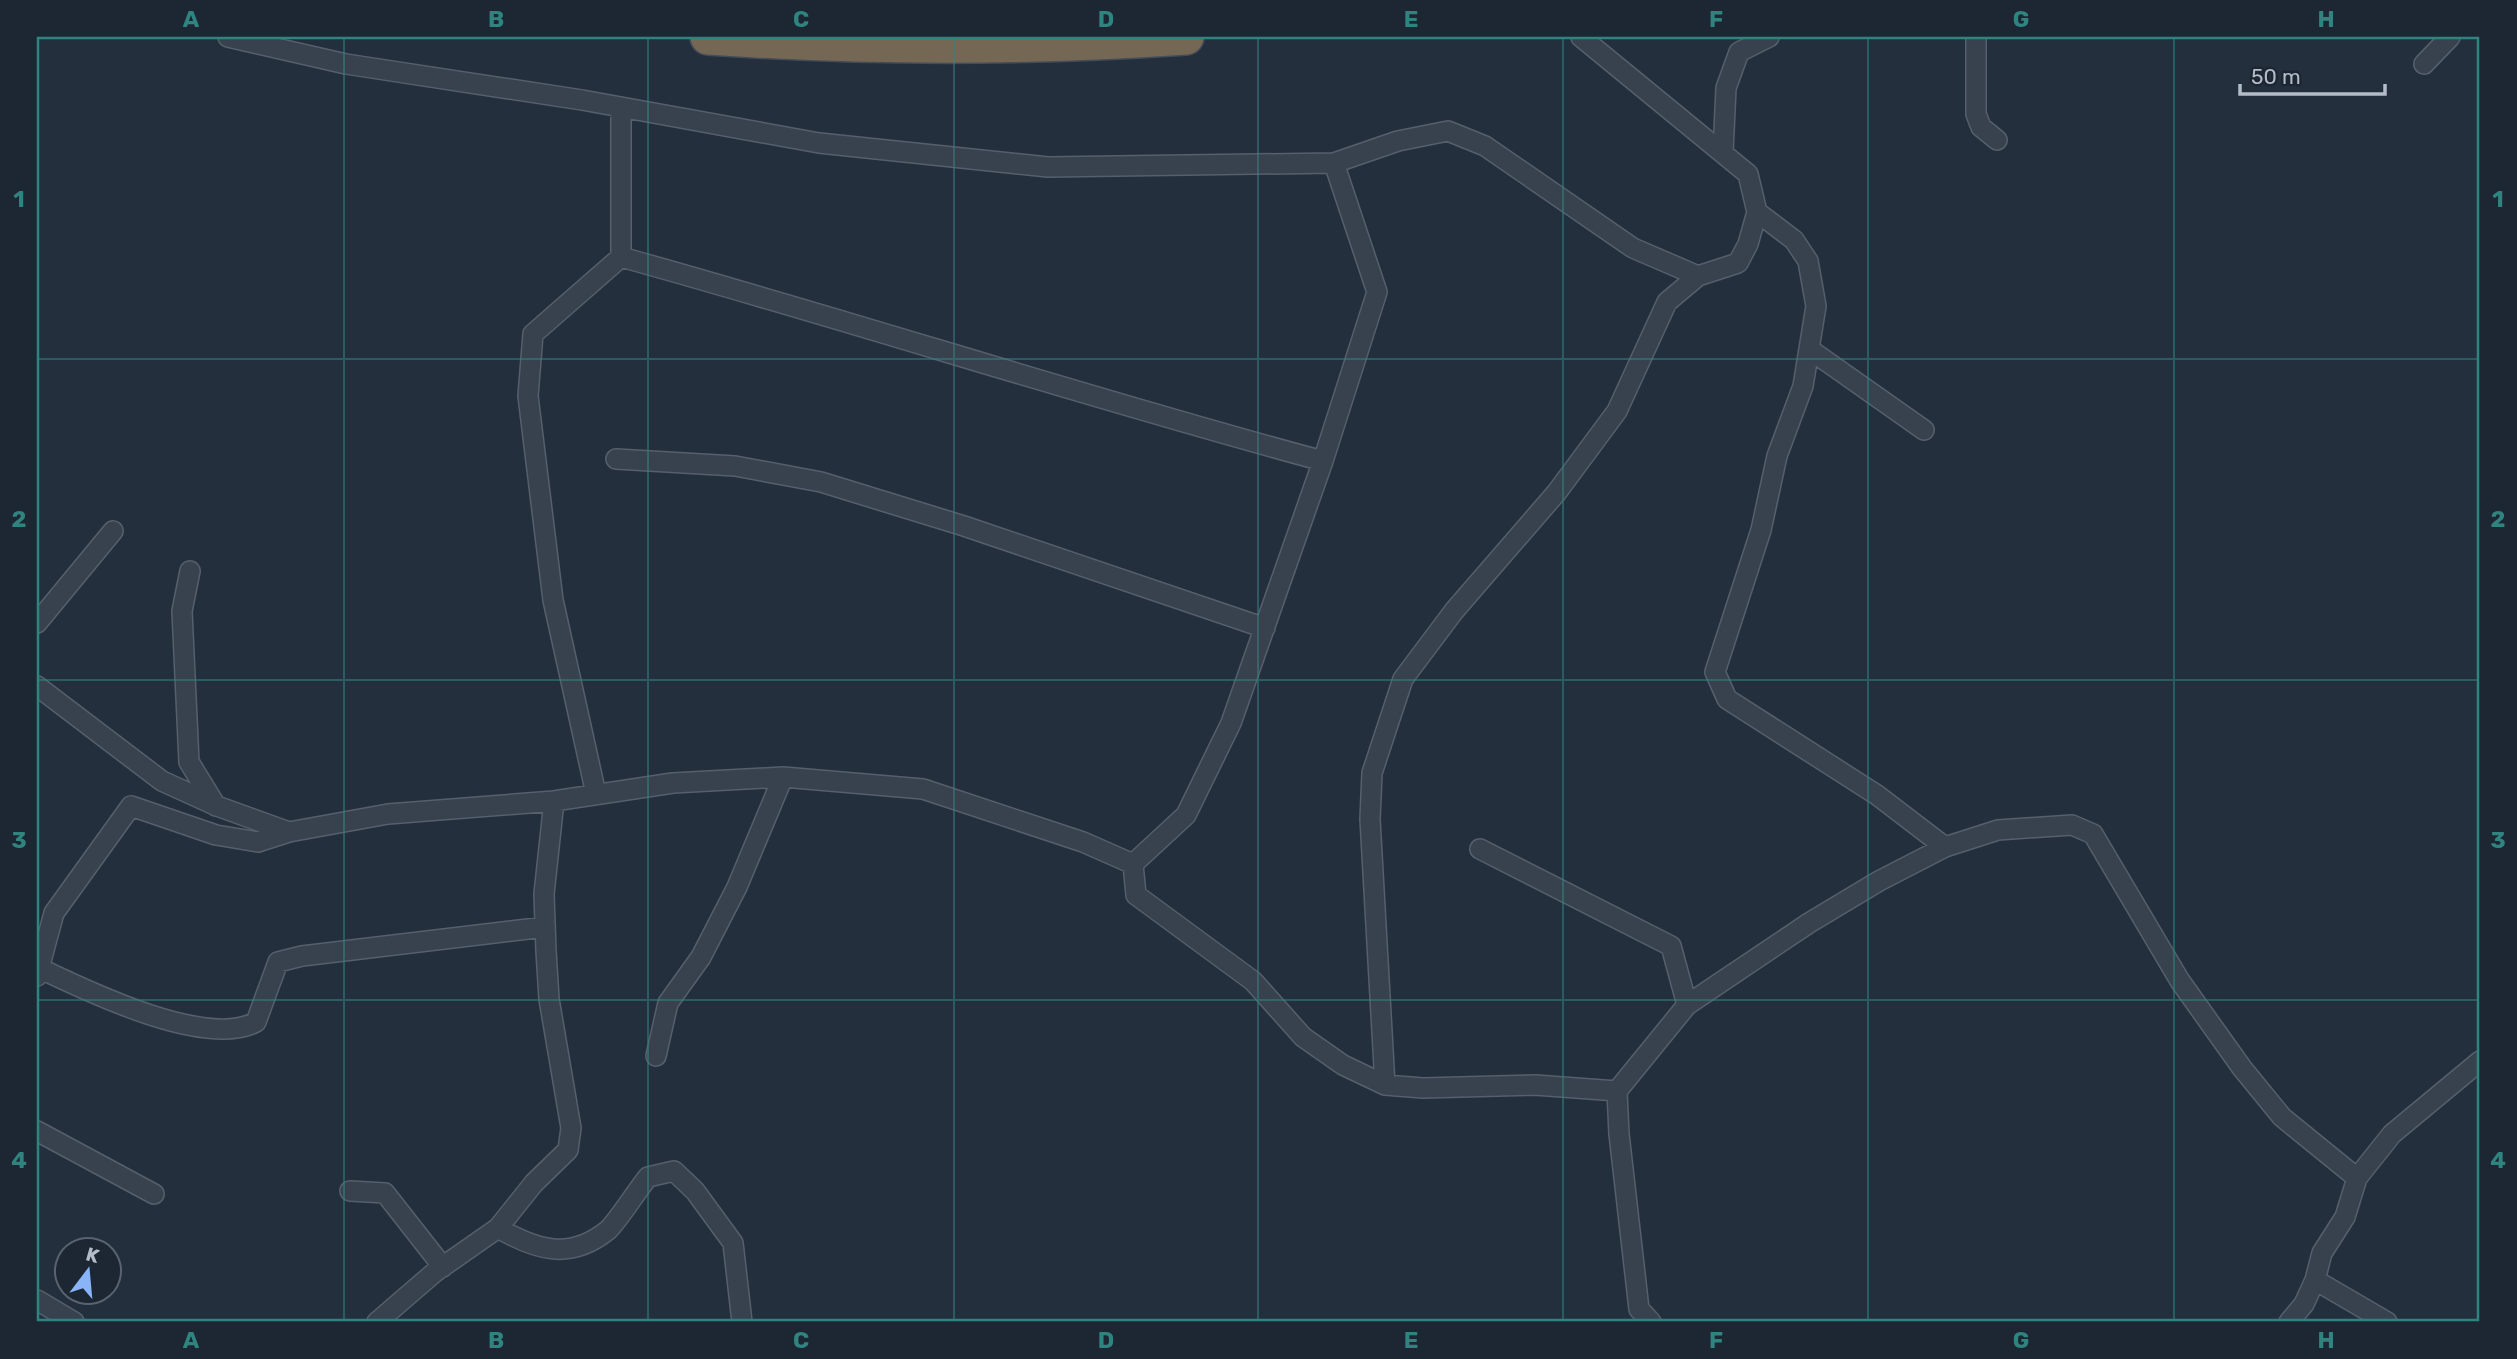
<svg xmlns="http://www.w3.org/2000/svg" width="2517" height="1359" font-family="Rubik,sans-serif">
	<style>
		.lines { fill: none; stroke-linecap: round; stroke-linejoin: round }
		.street-casing { stroke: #565f6c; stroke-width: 22 }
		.highway-casing { stroke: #434c59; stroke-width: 38 }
		.street { stroke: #38414e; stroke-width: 19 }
		.highway { stroke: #746855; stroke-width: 35 }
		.grid { fill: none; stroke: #308480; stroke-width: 2; stroke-opacity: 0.55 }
		.neatline { fill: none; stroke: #308480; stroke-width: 2.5 }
		.grid-label { font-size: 23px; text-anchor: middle; font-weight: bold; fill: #308480 }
	</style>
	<rect width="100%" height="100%" fill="#242f3e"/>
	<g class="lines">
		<!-- street casing -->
		<g class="street-casing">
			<path id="street" d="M228,37l118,27 236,36 237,43 229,24 286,-4 64,-22 50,-10 37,15 148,102 65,28 40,-13 10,-19 9,-32 -9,-38 -167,-137
				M1976,37v77l5,13 16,13
				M2424,64l26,-27
				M621,107v150c235,65 467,141 702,204
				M1723,153l3,-65 13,-36 30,-15
				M1334,163l43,129 -54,169 -92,262 -45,92 -53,49 3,31 117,86 50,56 40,28 42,20 38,3 112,-3 82,6 2,43 20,175 12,13
				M1809,349l115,81
				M616,459l119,7 86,16 143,44 301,102
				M190,571l-8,40 7,151 27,44
				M37,623l76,-92
				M37,686l125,95 55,25 72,26 99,-18 166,-13 119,-18 110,-6 140,12 160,53 50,22
				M596,794l-43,-194 -25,-204 5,-62 88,-77
				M1945,847l53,-17 74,-5 21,9 87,147 62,87 40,49 75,61
				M1480,849l191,97 16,59
				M39,968c48,23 167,81 217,54l22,-60 24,-6 243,-29
				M37,976l17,-63 77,-107 85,29 42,7 31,-10
				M656,1056l12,-53 33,-46 36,-70 46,-110
				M1385,1085l-15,-266 2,-46 31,-94 51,-68 103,-119 60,-81 50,-109 31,-26
				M1617,1091l70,-86 122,-82 70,-42 66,-34 -68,-52 -150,-96 -12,-27 46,-142 16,-74 26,-70 13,-80 -8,-45 -14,-21 -37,-28
				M37,1131l117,63
				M350,1191l35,2 58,74
				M498,1228c38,22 72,33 110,2 9,-8 30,-41 40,-53l26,-6 21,20 38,52 9,79
				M37,1300l37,22
				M377,1322l58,-50 63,-44 36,-45 34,-33 3,-22 -22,-129 -3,-48 -2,-57 10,-93
				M2289,1322l15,-18 11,-24
				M2387,1322l-72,-42 7,-27 23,-36 12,-39 35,-44 88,-73"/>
		</g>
		<!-- highway casing -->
		<g class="highway-casing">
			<path id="highway" d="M708,37c159,11 319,11 478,0"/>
		</g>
		<!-- street -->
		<use href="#street" class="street"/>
		<!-- highway -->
		<use href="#highway" class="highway"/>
	</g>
	<!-- grid -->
	<path class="grid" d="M344,37v1285M648,37v1285M954,37v1285M1258,37v1285M1563,37v1285M1868,37v1285M2174,37v1285M37,359h2443M37,680h2443M37,1000h2443"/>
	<!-- border -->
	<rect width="2517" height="1359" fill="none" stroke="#1d2633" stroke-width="77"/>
	<!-- north arrow -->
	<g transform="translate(88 1271) rotate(16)"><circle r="33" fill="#1d2633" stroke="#59626f" stroke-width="2"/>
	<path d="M0-5L12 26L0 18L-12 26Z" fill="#8ab4f8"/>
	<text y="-10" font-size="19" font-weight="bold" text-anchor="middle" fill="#b4bcc9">K</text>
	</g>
	<!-- scale -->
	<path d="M2240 84v10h145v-10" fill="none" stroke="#b4bcc9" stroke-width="3.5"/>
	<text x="2251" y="84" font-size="21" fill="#b4bcc9" stroke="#1d2633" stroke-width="5" paint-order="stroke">50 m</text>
	<rect x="38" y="38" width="2440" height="1282" class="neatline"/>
	<g class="grid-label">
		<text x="191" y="27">A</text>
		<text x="496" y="27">B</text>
		<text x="801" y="27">C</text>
		<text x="1106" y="27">D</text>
		<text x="1411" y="27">E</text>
		<text x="1716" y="27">F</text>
		<text x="2021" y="27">G</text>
		<text x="2326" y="27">H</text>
		<text x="19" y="207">1</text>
		<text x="2498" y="207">1</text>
		<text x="19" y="527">2</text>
		<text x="2498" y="527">2</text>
		<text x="19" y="848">3</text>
		<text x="2498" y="848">3</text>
		<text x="19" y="1168">4</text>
		<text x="2498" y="1168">4</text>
		<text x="191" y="1348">A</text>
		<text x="496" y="1348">B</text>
		<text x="801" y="1348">C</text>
		<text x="1106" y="1348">D</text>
		<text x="1411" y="1348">E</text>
		<text x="1716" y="1348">F</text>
		<text x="2021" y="1348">G</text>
		<text x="2326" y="1348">H</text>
	</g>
</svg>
